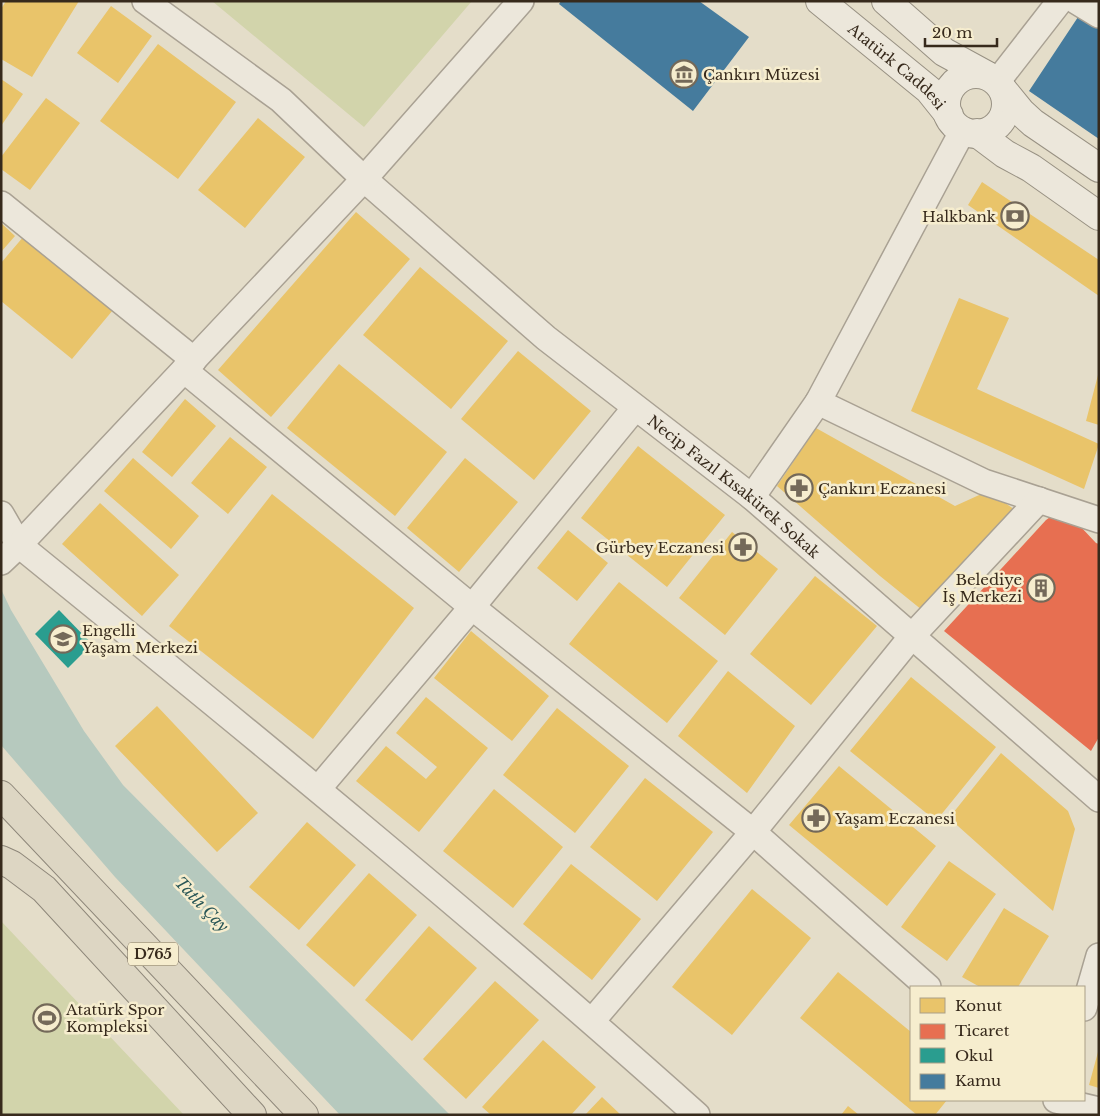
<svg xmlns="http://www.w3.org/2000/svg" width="1100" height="1116" font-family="'Libre Baskerville',serif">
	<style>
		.green { fill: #d2d4ab }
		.water { fill: #b6c9be }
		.homes { fill: #e9c46a }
		.shops { fill: #e76f51 }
		.schools { fill: #2a9d8f }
		.public { fill: #457b9d }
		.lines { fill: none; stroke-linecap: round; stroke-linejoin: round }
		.minor-casing { stroke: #a9a193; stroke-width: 28 }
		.secondary-casing { stroke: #989183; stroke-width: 30 }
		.trunk-casing { stroke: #8e877a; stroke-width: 30 }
		.minor { stroke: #ece7db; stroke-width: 25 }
		.secondary { stroke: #ece7db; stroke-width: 28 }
		.trunk { stroke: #ddd6c3; stroke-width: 28 }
		.labels { text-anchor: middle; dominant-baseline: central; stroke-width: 5; stroke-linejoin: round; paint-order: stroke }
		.shield { fill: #f6edce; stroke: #706451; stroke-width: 1 }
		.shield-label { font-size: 14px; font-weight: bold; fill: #372a1c }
		.street-label { font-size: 15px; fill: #372a1c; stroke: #f6edce }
		.poi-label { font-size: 15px; fill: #372a1c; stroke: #f6edce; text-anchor: start }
		.water-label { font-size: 16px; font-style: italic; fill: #2a5757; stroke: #f6edce }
	</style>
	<rect width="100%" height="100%" fill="#e4ddc9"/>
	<!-- green -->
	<path class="green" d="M212,1h260l-108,126z
		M1,921l183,194h-183z"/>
	<!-- water -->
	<path class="water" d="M1,589l10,21 73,121 39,54 327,330h-110l-225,-238 -114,-132z"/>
	<!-- homes -->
	<path class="homes" d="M6,1h73l-47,76 -31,-18v-50z
		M111,6l41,30 -34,47 -41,-30z
		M158,44l78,58 -58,77 -78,-58z
		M1,79l22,15 -22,32z
		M46,98l34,25 -50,67 -29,-21v-12z
		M258,118l47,39 -60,71 -47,-38z
		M982,182l117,78v36l-131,-91z
		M356,212l54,47 -139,158 -53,-47z
		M1,223l14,13 -14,16z
		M24,236l89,74 -41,49 -71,-58v-38z
		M420,267l88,74 -57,68 -88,-74z
		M959,298l50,20 -32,71 122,55 -15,45 -173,-78z
		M518,351l73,60 -57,69 -73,-61z
		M339,364l108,88 -52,64 -108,-88z
		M1098,375h1v50l-13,-4z
		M185,399l31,27 -44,51 -30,-25z
		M816,428l139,78 33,-15 30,21 -51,45 -45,53 -42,-34 -103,-90z
		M230,437l37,30 -39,47 -37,-31z
		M638,446l87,69 -58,72 -86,-69z
		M133,458l66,58 -28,33 -67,-58z
		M465,458l53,44 -59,70 -52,-44z
		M272,494l142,114 -101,131 -144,-113z
		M100,503l79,72 -37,41 -80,-72z
		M568,530l40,33 -31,38 -40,-33z
		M732,532l46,37 -53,66 -46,-37z
		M815,576l62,50 -66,79 -61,-51z
		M619,582l99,79 -51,62 -98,-79z
		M471,631l78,65 -37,45 -78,-63z
		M728,671l67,55 -48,67 -69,-57z
		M911,677l85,70 -60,74 -86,-70z
		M426,697l62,51 -69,84 -63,-51 30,-35 40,33 11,-12 -41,-34z
		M157,706l101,107 -41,39 -102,-106z
		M557,708l72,58 -54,67 -72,-58z
		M1001,753l67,58 7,18 -22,82 -104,-93z
		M839,766l97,80 -49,60 -98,-81z
		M645,778l68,54 -56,69 -67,-54z
		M494,789l69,58 -50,61 -70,-57z
		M307,822l49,43 -57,65 -50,-43z
		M949,861l47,33 -49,67 -46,-34z
		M571,864l70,55 -49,61 -69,-56z
		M369,873l48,42 -63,72 -48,-42z
		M752,889l59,49 -79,97 -60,-48z
		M1004,908l45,28 -31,51h-38l-18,-10z
		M429,926l48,42 -65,73 -47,-41z
		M838,972l73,60v68h36l-12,15h-18l-117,-97z
		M495,981l44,39 -73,79 -43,-40z
		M543,1040l53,47 -25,28h-80l-9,-8z
		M1098,1052h1v36l-10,-3z
		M602,1097l19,18h-36z
		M848,1106l11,9h-18z"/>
	<!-- shops -->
	<path class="shops" d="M1063,508l33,35 3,1v193l-8,14 -147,-120 102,-111z"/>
	<!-- schools -->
	<path class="schools" d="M59,610l33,34 -24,24 -33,-34z"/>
	<!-- public -->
	<path class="public" d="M561,1h138l50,36 -56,74 -134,-107z
		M1082,11l17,11v117l-70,-48z"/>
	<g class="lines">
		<!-- minor casing -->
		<g class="minor-casing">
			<g id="minor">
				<path id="s1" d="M145,1l136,99 83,79 182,159 206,159 347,302"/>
				<path d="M1076,1l23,14"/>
				<path d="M997,82l63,-81"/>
				<path d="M1,204l193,156"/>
				<path d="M184,370l288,237 281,225 175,155"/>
				<path d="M818,402l166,80 115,38"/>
				<path d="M752,497l66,-95 145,-272"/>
				<path d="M1,514l18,31c229,186 458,373 678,570"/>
				<path d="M1,562l18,-17 345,-366 157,-178"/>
				<path d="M318,789l154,-182 163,-199"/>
				<path d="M1084,1008l15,-52"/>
				<path d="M592,1021l161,-189 159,-196 127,-136"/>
				<path d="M1056,1100l43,10"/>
			</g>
		</g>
		<!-- secondary casing -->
		<g class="secondary-casing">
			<g id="secondary">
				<path id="s2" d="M820,1l109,89 20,25"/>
				<path d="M886,1l58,51 44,24"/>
				<circle cx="976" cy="104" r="30"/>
				<path d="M1003,90l18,22 12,11 66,45"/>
				<path d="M977,133l28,21 26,14 68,48"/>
			</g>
		</g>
		<!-- trunk casing -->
		<g class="trunk-casing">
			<path id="trunk" d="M1,795l303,320
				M1,860l11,5 32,24 208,226"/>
		</g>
		<!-- minor -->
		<use href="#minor" class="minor"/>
		<!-- secondary -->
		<use href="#secondary" class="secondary"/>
		<!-- trunk -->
		<use href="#trunk" class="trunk"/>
	</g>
	<!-- icons -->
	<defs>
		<g id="museum-ring" transform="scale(1.4375)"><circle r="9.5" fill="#f6edce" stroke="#746959" stroke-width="1.5"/><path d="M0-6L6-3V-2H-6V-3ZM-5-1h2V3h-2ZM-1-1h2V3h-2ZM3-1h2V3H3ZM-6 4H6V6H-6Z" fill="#746959"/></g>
		<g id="bank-ring" transform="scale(1.4375)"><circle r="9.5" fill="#f6edce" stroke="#746959" stroke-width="1.5"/><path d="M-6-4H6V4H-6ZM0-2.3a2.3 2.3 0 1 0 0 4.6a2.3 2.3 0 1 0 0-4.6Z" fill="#746959"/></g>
		<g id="pharmacy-ring" transform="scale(1.4375)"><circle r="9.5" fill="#f6edce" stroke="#746959" stroke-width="1.5"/><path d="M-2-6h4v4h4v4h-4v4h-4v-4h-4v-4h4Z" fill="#746959"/></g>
		<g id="building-ring" transform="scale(1.4375)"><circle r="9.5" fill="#f6edce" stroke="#746959" stroke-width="1.5"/><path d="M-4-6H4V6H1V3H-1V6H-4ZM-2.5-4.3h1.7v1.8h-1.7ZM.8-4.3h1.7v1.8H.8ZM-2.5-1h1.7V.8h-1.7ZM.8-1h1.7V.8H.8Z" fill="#746959"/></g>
		<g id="school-ring" transform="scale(1.4375)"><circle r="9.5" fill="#f6edce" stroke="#746959" stroke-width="1.5"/><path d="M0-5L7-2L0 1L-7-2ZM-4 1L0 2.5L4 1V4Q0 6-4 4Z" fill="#746959"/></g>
		<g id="stadium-ring" transform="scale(1.4375)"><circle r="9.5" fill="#f6edce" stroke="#746959" stroke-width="1.5"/><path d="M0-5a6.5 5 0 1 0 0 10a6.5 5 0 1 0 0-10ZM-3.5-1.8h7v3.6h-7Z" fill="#746959"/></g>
	</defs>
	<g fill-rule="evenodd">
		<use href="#museum-ring" x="684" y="74"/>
		<use href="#bank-ring" x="1015" y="216"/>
		<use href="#pharmacy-ring" x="799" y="488"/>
		<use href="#pharmacy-ring" x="743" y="547"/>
		<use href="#building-ring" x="1041" y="588"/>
		<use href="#school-ring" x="63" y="639"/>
		<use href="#pharmacy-ring" x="816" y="818"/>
		<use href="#stadium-ring" x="47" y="1018"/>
	</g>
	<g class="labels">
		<!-- shield labels -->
		<rect class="shield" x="128" y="942.5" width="50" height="23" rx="4"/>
		<g class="shield-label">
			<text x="153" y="954">D765</text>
		</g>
		<!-- street labels -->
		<g class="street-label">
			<text stroke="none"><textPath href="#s2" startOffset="101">Atatürk Caddesi</textPath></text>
			<text stroke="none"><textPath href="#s1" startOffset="764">Necip Fazıl Kısakürek Sokak</textPath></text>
		</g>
		<!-- poi labels -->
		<g class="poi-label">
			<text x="703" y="74">Çankırı Müzesi</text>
			<text x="996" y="216" text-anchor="end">Halkbank</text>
			<text x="818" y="488">Çankırı Eczanesi</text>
			<text x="724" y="547" text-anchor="end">Gürbey Eczanesi</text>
			<text x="1022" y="579" text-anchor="end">Belediye<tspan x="1022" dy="17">İş Merkezi</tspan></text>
			<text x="82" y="630">Engelli<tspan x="82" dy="17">Yaşam Merkezi</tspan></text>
			<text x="835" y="818">Yaşam Eczanesi</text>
			<text x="66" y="1009">Atatürk Spor<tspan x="66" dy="17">Kompleksi</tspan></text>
		</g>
		<!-- water labels -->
		<g class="water-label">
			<text transform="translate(202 904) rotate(46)">Tatlı Çay</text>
		</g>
	</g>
	<!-- border -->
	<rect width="1100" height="1116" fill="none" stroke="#372a1c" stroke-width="5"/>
	<!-- legend -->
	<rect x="910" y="986" width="175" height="115" fill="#f6edce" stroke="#aa9f87"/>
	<rect x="920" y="998" width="25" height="15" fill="#e9c46a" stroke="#aa9f87"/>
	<text x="955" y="1011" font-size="15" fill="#372a1c">Konut</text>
	<rect x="920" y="1024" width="25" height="15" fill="#e76f51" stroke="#aa9f87"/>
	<text x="955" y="1036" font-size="15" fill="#372a1c">Ticaret</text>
	<rect x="920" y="1048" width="25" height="15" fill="#2a9d8f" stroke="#aa9f87"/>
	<text x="955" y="1061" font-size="15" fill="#372a1c">Okul</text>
	<rect x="920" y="1074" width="25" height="15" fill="#457b9d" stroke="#aa9f87"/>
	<text x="955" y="1086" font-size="15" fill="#372a1c">Kamu</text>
	<!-- scale -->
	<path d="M925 38v8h72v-8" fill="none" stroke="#372a1c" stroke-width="2.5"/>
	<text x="932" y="38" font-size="15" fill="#372a1c" stroke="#f6edce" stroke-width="4" paint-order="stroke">20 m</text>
</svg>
